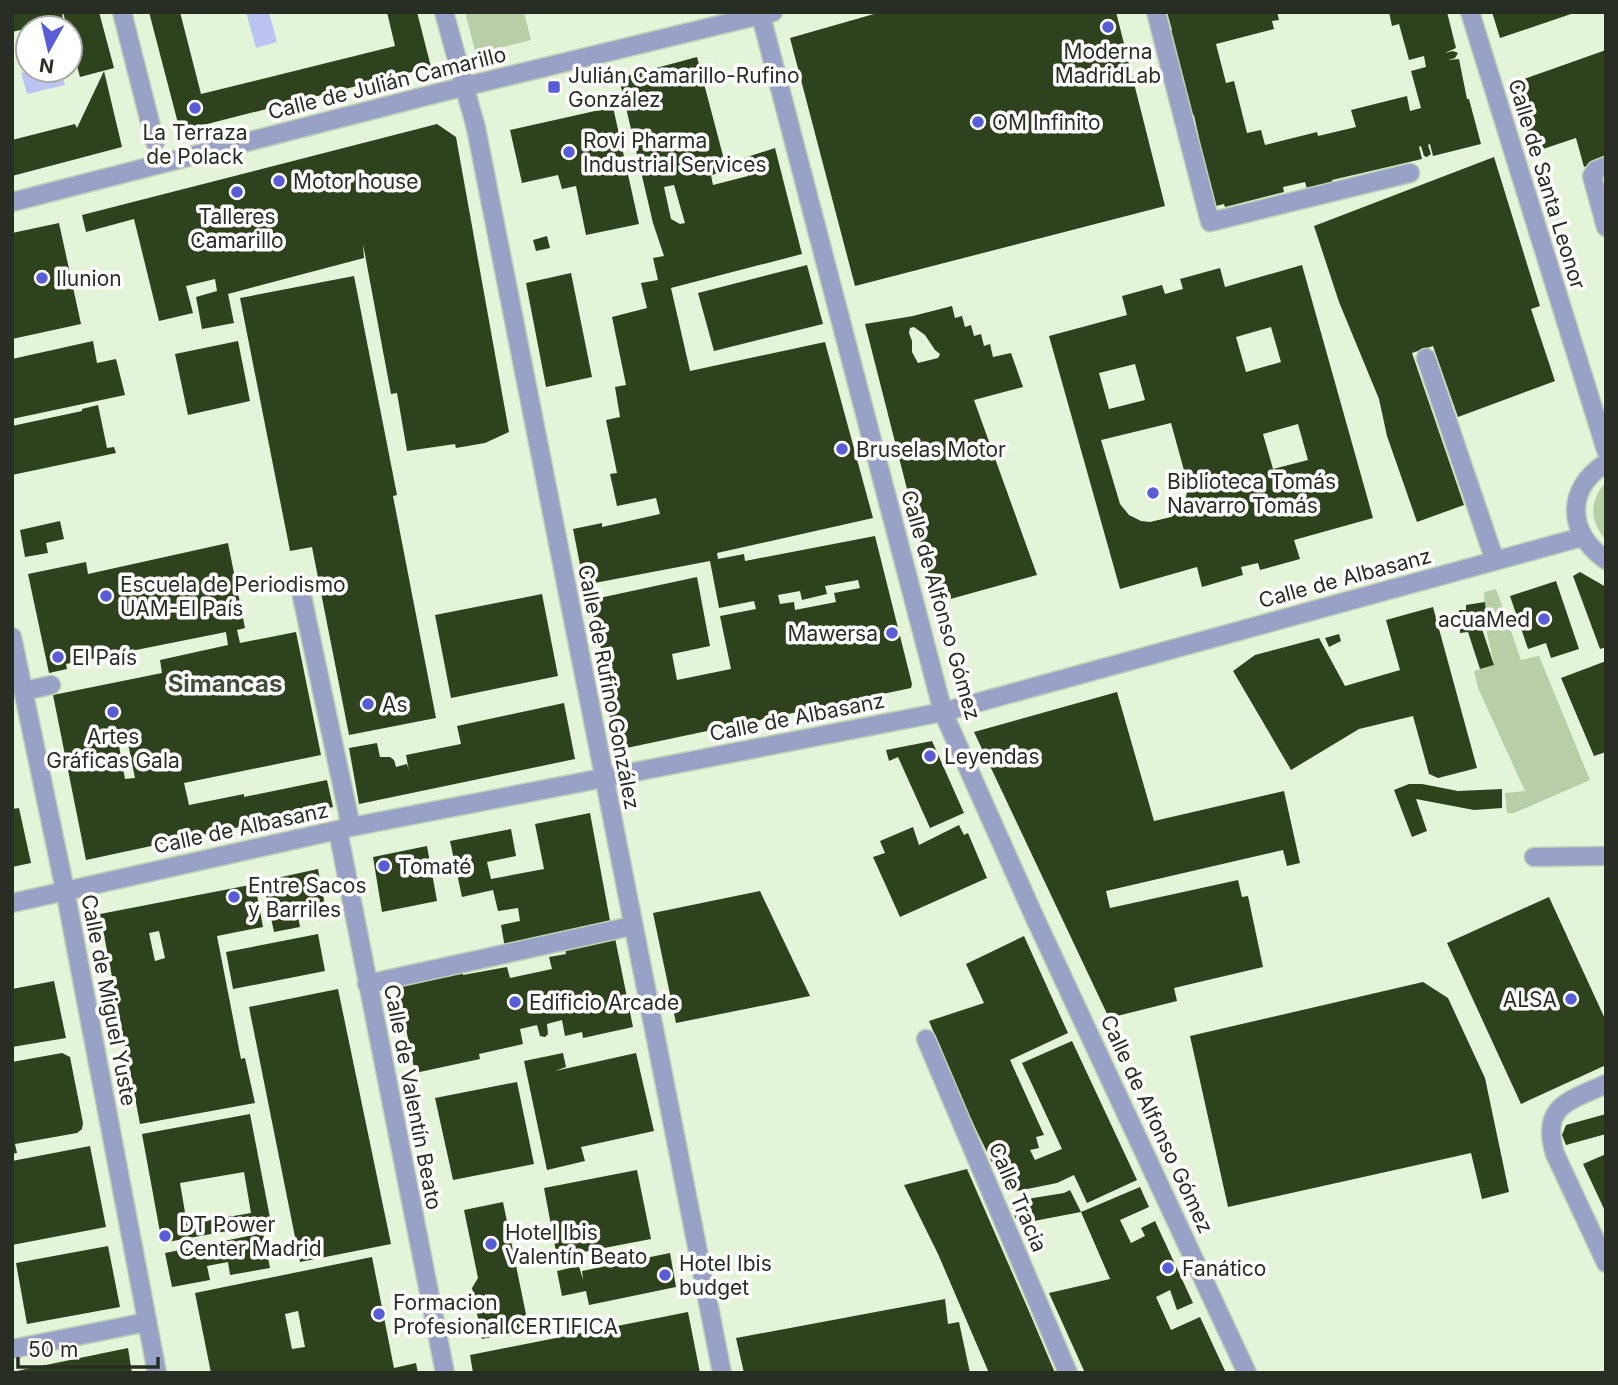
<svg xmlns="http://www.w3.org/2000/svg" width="1618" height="1385" font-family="Inter,sans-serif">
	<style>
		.green { fill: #b7cea7 }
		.water { fill: #bac3f1 }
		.building { fill: #2e431d; fill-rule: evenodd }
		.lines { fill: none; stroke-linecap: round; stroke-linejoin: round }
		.minor-casing { stroke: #c1d0b7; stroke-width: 21 }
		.minor { stroke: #9aa1c7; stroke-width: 18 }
		.poi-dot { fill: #595dd5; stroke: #fff; stroke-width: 2.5 }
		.labels { text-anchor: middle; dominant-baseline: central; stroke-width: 7; stroke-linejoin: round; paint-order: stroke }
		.poi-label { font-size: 21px; fill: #282e23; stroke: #fff; text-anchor: start }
		.street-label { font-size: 21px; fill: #282e23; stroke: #fff }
		.quarter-label { font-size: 24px; font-weight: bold; fill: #3f4c36; stroke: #fff }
	</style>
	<rect width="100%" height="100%" fill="#e3f4d8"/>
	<!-- green -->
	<path class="green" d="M465,12h59l7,28 -55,14z
		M1606,482v58c-17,-19 -17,-39 0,-58z
		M1496,589l25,71 18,-4 51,124 -76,33h-7l-2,-20 20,-2 -47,-103 -4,-17 20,-6 -8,-37 -2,-36z"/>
	<!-- water -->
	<path class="water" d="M246,12h23l8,30 -21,6z
		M31,70h30l4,15 -38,9 -6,-21z"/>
	<!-- building -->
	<path class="building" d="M12,12h50l1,8 -51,12z
		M63,12h36l15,56 -34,9 -10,-38v-11h-3z
		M149,12h31l21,82 194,-48 -8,-34h30l14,55 -251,64z
		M881,12h235l49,194 -310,80 -65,-248z
		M1167,12h110l2,8 -7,1 2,8 -58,15 10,39 8,-2 13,52 14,-3 4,15 52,-13 1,4 38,-9 -5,-17 56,-14 3,15 11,-3 -10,-37 15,-4 -2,-11 -15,4 -10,-36 -7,2 -3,-14h58l9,36 -11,5 8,-2 5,2 -3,5 -7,2 11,-1 8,40h2l12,45 -48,12 -3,-12 -2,1 3,9 -4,3 -3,-1 -3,-10 -2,1 3,12 -90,21 3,9 -26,6 -4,-13 -22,5 1,5 -59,15 -1,-3 -8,2 -3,-8 -4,1 -15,-60 5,-1 -5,-23 -6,2 -19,-86 3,-1z
		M1492,12h82v1l-74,25z
		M1606,50v110l-22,7 -8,-29 -42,14 -21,-69z
		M697,57l30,114 -16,4 2,10 35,-9 -4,-18 31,-10 27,106 -131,34 19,83 135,-29 48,176 -156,35 1,6 26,-5 1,7 130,-25 37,148 -1,4 -294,62 -17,-81 5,-2 -15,-67 107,-23 13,69 -38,8 5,26 54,-11 -11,-53 36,-7 -2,-8 -35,7 -9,-47 -126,24 -11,-56 29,-6v4l58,-13 -4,-16 -39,8 -7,-32 7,-1 -11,-53 14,-3 -5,-30 11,-2 -14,-68 35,-9 -6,-25 17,-3 -5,-22 11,-2 -11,-33 -34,-145zM674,185l11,38 -5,1 -9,-5 -7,-32zM858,580l2,8 -26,5 2,9 -41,8 -1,-8 -14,2 -2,-9 22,-4 2,9 25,-6 -2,-8z
		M104,71l18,76 -110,29v-36l63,-16 2,4z
		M613,107l26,117 -53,11 -10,-49 -14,3 -4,-14 -36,8 -12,-53z
		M437,124l19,13 53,295 -24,11 -29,5 -1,-4 -48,7 -10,-58 -6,1 -28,-150 1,14 -136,36 6,29 -32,6 -6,-32 21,-6 -2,-12 -29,7 7,27 -34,8 -25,-102 -48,13 -4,-17z
		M1494,157l46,149 -9,3 24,72 -97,36 -25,-71 -21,7 52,152 -47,17 -30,-86 -8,-37 -40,-97 -25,-76z
		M59,223l22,101 -69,15v-106z
		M547,236l3,12 -14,3 -3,-11z
		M807,265l16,59 -109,27 -16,-58z
		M1302,265l71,253 -79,22 6,19 -40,11 -2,-7 -17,4 2,8 -41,12 -5,-20 -77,22 -71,-253 78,-21 -5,-19 40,-11 3,9 18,-5 -3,-10 40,-11 5,19zM1271,327l10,35 -35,10 -10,-35zM1135,364l10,36 -36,9 -10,-36zM1171,423l17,62 -2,12 -6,13 -9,7 -21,5 -9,-1 -12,-6 -9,-11 -19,-64zM1298,424l10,36 -35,9 -10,-35z
		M571,273l21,104 -46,10 -20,-104z
		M354,276l43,219 -4,1 43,222 -87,17 -37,-188 -22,4 -50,-253z
		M952,306l3,12 7,-2 3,11 6,-2 3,11 7,-2 3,12 6,-2 3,13 18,-4 12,34 -49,13 63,175 -101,28 -71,-279 48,-8zM914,327l11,8 10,15 5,4 -2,4 -20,5 -6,-11v-11l-3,-8 1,-5z
		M93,341l4,22 19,-4 9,36 -113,24v-60z
		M238,341l12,60 -62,14 -13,-61z
		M98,405l9,43 7,-1 2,6 -104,22v-49l70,-15v-2z
		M60,521l4,18 -18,4 2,10 -23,4 -5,-27z
		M228,543l17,85 -8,2 3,13 56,-11 25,123 -137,28 5,22 55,-11v3l83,-17 6,27 -247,53 -33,-165 109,-22 -2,-13 68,-15 -2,-13 -160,32 1,5 -18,4 -21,-99 58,-12 2,12zM127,738l8,40 -10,1 -7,-39z
		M1580,572l26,15v60l-6,2 -27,-73z
		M1556,581l23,68 -28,9 -5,-15 -18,6 -18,-53z
		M542,594l16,82 -107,22 -16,-83z
		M1485,602l1,14 -6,1 1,9 13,39 -14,4 -12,-37 -8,1 -1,-23h7v-5z
		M1433,607l44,161 -39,10 -9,-4 -16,-58 -54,13 -68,41 -58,-99 22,-16 64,-17 26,48 55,-16 -14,-50z
		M1339,634l2,7 -12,6 -4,-9z
		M1606,661v91l-12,4 -33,-78z
		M1117,692l37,129 130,-30 16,72 -13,3 -4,-16 -177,41 4,17 128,-28 4,17 6,-1 15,71 -89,21 3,13 -68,17 -135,-286z
		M564,703l11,56 -216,45 -10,-56 28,-5 3,14h10l4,3 2,7 11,-3 2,7 -3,-16 55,-11 -4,-18z
		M932,741l32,72 -34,15 -32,-71 -9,4 -3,-11z
		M1409,784h13l36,7 44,-2v19l-28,2 -58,-11 11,32 -15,6 -18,-47z
		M19,808l12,55 -19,4v-58z
		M590,813l21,113 -106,22 -4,-23 19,-4 -2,-13 -20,3 -5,-21 -31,7 -12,-56 61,-12 5,27 -29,6 4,17 53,-10 -9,-45z
		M959,825l5,10 4,-2 19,45 -87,39 -27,-60 12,-4 -5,-12 33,-14 6,18z
		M427,846l10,55 -55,11 -9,-55z
		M318,869l9,47 -19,4 -2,-11 -9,1 3,17 -26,5 -11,-51z
		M255,884l8,43 -46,9 24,123 4,-1 10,45 -115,21 -40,-210zM159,931l6,27 -10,3 -6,-28z
		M760,891l50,105 -134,27 -23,-110z
		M1549,897l57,124v44l-85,39 -74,-161z
		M318,934l7,37 -92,18 -7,-37z
		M1024,936l44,97 -58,27 34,75 -8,2 3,11 -9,2 5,10 27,-11 -40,-86 50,-22 65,139 -50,23 -13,-28 -17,8 -50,10 -61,-125h3l-20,-47 55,-18 -18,-39z
		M615,938l18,89 -50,11 -1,-6 -17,4 -3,-16 -15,4 1,10 -3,3 -5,-1 -3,-11 -17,4 3,15 -44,10 1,5 -65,14 -18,-89 65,-14 1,5 44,-8 3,11 42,-9 -3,-12 17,-3 -1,-6z
		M54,981l12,57 -54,9v-58z
		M1423,982l25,16 37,80 24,114 -27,7 -11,-46 -243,54 -38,-171z
		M338,989l53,255 -91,18 -51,-255z
		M62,1053l8,4 13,66 -1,6 -5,4 -62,11 2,9 -5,1v-92z
		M563,1053l3,14 -11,4 81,-18 18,78 -73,16 4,14 -38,9 -23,-109z
		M517,1082l17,82 -81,16 -18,-82z
		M250,1114l21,109 -109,20 -20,-109zM244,1172l7,41 -64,11 -7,-41z
		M1606,1114v20l-40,11 -4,-10 4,-10z
		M90,1146l16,81 -94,18v-84z
		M1606,1154v59l-23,-49z
		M967,1169l61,140 27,64h-66l-51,-119 -34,-69z
		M637,1170l14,69 -94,18 -13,-69z
		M1140,1187l9,20 -29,13 11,23 14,-7 -4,-8 14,-7 38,82 -16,7 -7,-20 -14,7 15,33 29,-13 26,56h-141l-36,-80 61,-14 -29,-67z
		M1070,1190l11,22 -63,12 -9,-22 55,-9z
		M503,1202l26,127 -47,10 -10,-51 6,-10 -14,-68z
		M263,1233l7,35 -40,7 -2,-13 -21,4 3,14 -38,7 -7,-34z
		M108,1246l12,61 -93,17 -11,-61z
		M670,1253l6,34 -87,18 -3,-14 -24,5 -5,-25 22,-5 4,14 -1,-9z
		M372,1257l22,111 22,-5 2,10h-207l-16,-80zM298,1311l7,36 -13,2 -7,-35z
		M945,1299l3,25 11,-2 11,51h-226l-8,-35z
		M688,1312l12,61h-227l-3,-18z
		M128,1348l4,25h-120v-1z"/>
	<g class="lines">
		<!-- minor casing -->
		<g class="minor-casing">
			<path id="minor" d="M122,12l33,130
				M444,12l32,116 246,1245
				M760,12l183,700 91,204 213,457
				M1156,12l54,210 200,-49
				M1470,12l136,438
				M1606,166l-10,4 -4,6 14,51
				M12,202l426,-109 335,-81
				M1426,358l69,203
				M1606,463c-41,26 -39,70 0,97
				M300,587l51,240
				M12,637l53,253 92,483
				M24,691l27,-6
				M338,831l107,542
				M1534,857l72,-1
				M12,903l339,-76 592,-115 639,-175
				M367,984l265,-58
				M926,1039l142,334
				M1606,1084c-37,17 -66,22 -51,70l51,109
				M12,1349l135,-27"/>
		</g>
		<!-- minor -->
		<use href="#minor" class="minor"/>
	</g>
	<!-- markers -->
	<g class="poi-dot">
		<circle cx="1108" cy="27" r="7"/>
		<rect x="547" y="80" width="14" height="14" rx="3.5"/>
		<circle cx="195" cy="108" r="7"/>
		<circle cx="978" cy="122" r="7"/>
		<circle cx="569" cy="152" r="7"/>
		<circle cx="279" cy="181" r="7"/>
		<circle cx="237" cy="192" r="7"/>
		<circle cx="42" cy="278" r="7"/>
		<circle cx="842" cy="449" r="7"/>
		<circle cx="1153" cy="493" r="7"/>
		<circle cx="106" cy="596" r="7"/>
		<circle cx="1544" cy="619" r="7"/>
		<circle cx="892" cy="633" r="7"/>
		<circle cx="58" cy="657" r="7"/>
		<circle cx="368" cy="704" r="7"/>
		<circle cx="113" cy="712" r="7"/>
		<circle cx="930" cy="756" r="7"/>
		<circle cx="384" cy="866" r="7"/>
		<circle cx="234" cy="897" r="7"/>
		<circle cx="1571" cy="999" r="7"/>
		<circle cx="515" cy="1002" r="7"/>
		<circle cx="165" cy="1236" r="7"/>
		<circle cx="491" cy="1244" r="7"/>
		<circle cx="1168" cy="1268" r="7"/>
		<circle cx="665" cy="1275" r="7"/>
		<circle cx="379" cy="1314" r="7"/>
	</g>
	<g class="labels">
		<!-- poi labels -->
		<g class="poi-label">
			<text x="1108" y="51" text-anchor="middle">Moderna<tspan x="1108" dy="24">MadridLab</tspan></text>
			<text x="568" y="75">Julián Camarillo-Rufino<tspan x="568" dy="24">González</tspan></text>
			<text x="992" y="122">OM Infinito</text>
			<text x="195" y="132" text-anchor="middle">La Terraza<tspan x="195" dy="24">de Polack</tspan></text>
			<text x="583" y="140">Rovi Pharma<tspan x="583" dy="24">Industrial Services</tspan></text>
			<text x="293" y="181">Motor house</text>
			<text x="237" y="216" text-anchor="middle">Talleres<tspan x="237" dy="24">Camarillo</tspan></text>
			<text x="56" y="278">Ilunion</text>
			<text x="856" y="449">Bruselas Motor</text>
			<text x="1167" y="481">Biblioteca Tomás<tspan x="1167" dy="24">Navarro Tomás</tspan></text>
			<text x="120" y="584">Escuela de Periodismo<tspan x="120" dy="24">UAM-El País</tspan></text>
			<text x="1530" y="619" text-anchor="end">acuaMed</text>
			<text x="878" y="633" text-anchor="end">Mawersa</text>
			<text x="72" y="657">El País</text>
			<text x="382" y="704">As</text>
			<text x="113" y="736" text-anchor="middle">Artes<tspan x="113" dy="24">Gráficas Gala</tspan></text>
			<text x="944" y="756">Leyendas</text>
			<text x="398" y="866">Tomaté</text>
			<text x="248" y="885">Entre Sacos<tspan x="248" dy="24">y Barriles</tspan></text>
			<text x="1557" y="999" text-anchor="end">ALSA</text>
			<text x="529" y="1002">Edificio Arcade</text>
			<text x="179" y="1224">DT Power<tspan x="179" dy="24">Center Madrid</tspan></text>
			<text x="505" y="1232">Hotel Ibis<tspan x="505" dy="24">Valentín Beato</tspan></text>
			<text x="679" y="1263">Hotel Ibis<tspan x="679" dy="24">budget</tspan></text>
			<text x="1182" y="1268">Fanático</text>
			<text x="393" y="1302">Formacion<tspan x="393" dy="24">Profesional CERTIFICA</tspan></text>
		</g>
		<!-- street labels -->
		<g class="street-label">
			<text transform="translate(387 83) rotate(-14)">Calle de Julián Camarillo</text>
			<text transform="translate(1547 184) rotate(73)">Calle de Santa Leonor</text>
			<text transform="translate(1345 578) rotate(-15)">Calle de Albasanz</text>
			<text transform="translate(941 605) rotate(74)">Calle de Alfonso Gómez</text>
			<text transform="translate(609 687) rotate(79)">Calle de Rufino González</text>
			<text transform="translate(797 717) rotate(-11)">Calle de Albasanz</text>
			<text transform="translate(241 828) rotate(-12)">Calle de Albasanz</text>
			<text transform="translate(109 1000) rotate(79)">Calle de Miguel Yuste</text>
			<text transform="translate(413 1097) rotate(79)">Calle de Valentín Beato</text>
			<text transform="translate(1157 1124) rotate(65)">Calle de Alfonso Gómez</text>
			<text transform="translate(1018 1197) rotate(67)">Calle Tracia</text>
		</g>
		<!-- quarter labels -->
		<g class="quarter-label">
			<text x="225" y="683">Simancas</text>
		</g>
	</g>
	<!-- border -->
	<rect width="1618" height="1385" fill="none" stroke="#282e23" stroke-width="28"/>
	<!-- north arrow -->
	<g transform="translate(49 49) rotate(188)"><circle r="33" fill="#ffffff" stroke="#a9aba7" stroke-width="2"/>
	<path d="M0-5L12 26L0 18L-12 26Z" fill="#595dd5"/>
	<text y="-10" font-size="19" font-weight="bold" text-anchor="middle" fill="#282e23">N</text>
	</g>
	<!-- scale -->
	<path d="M18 1357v10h140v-10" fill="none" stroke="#282e23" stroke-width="3.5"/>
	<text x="28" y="1357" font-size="21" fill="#282e23" stroke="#ffffff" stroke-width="5" paint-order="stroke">50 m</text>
</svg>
